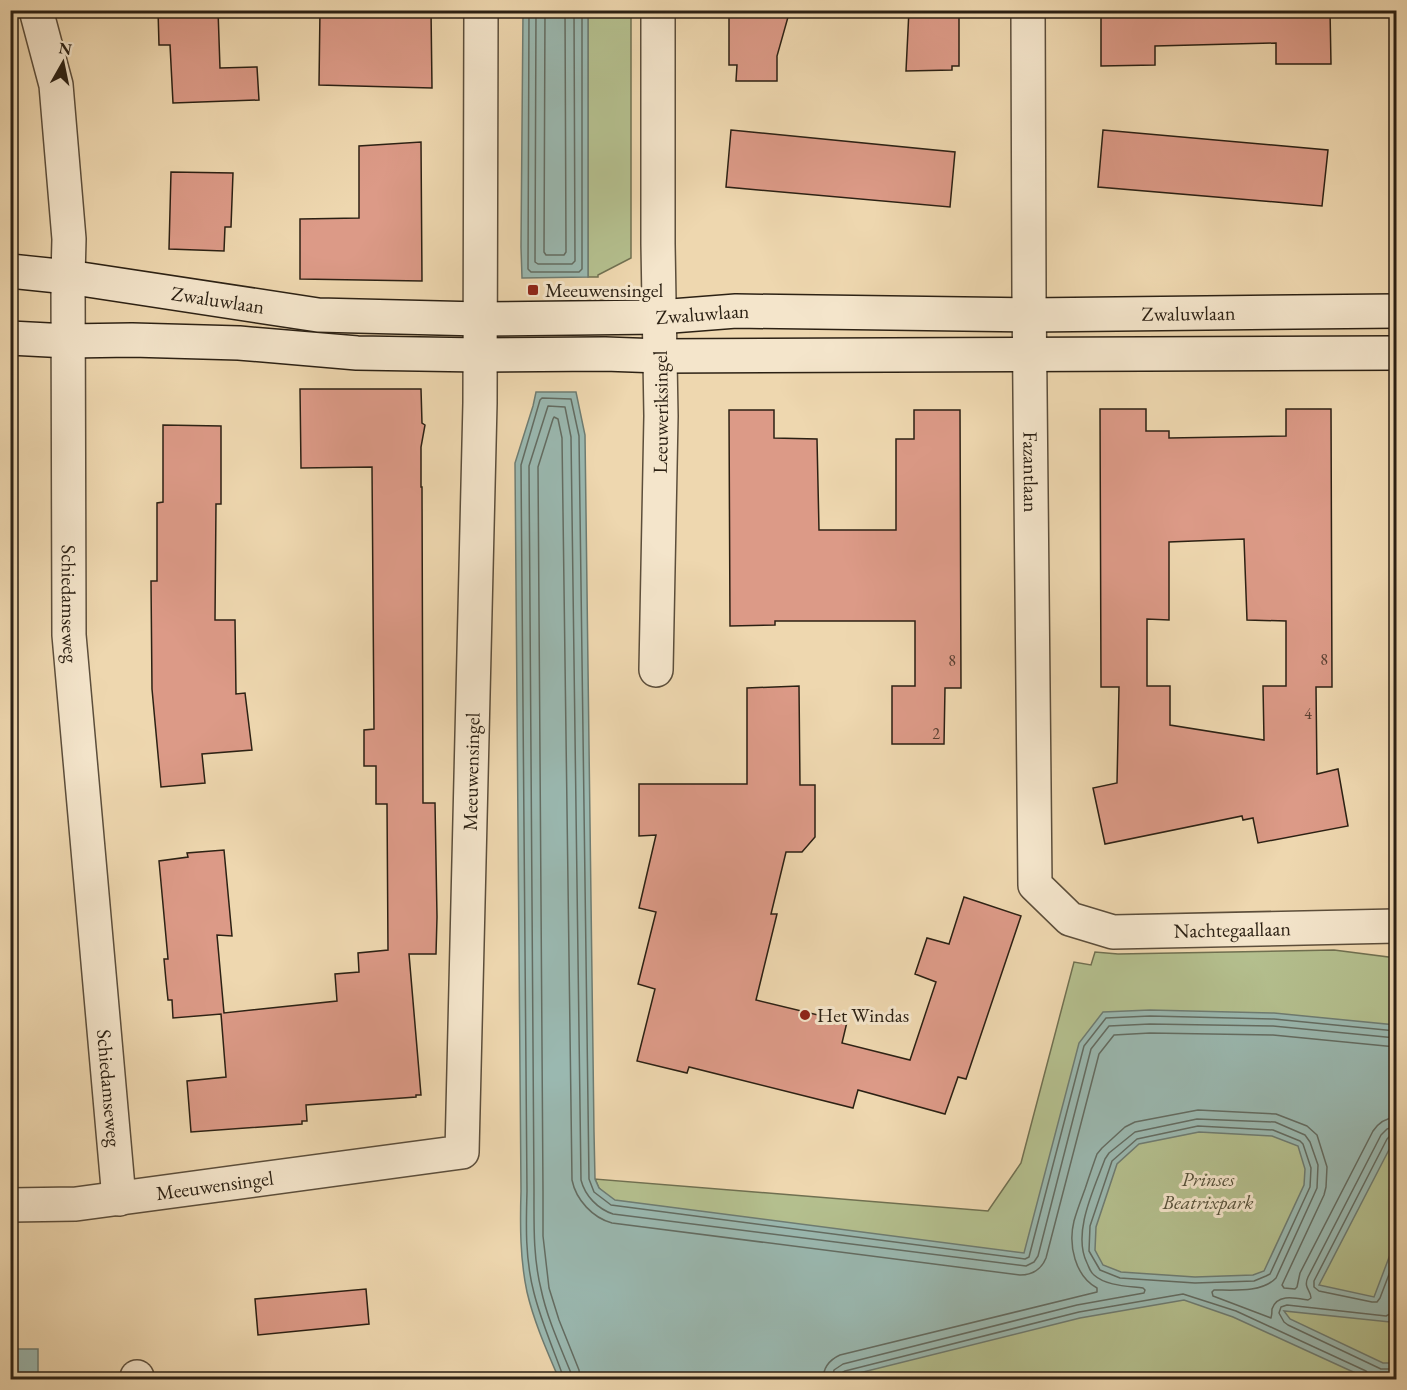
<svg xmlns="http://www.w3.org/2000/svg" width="1407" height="1390" font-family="'EB Garamond',serif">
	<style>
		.green { fill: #b4bf8e; stroke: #707051; stroke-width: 1.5 }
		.water { fill: #9ab8b0; stroke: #6e7c72; stroke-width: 1.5; fill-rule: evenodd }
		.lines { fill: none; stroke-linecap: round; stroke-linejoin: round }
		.shore { stroke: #636c62; stroke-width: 1.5 }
		.building { fill: #dc9a87; stroke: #2c2114; stroke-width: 1.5; fill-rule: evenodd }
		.street-casing { stroke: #5c4e3b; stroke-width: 36 }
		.secondary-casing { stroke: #2c2114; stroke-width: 36 }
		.street { stroke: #f4e5cb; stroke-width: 33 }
		.secondary { stroke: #f4e5cb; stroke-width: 33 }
		.poi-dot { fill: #8f2418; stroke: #f4e5cb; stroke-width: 2 }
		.labels { text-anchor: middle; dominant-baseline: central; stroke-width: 6; stroke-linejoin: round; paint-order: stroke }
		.number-label { font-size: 16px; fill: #583f31 }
		.poi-label { font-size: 20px; fill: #2c2114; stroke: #f4e5cb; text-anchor: start }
		.street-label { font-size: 20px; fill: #2c2114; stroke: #f4e5cb }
		.park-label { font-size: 20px; font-style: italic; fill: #555039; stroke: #f4e5cb }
	</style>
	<rect width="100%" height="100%" fill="#eed7af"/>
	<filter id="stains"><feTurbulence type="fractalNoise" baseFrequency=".00333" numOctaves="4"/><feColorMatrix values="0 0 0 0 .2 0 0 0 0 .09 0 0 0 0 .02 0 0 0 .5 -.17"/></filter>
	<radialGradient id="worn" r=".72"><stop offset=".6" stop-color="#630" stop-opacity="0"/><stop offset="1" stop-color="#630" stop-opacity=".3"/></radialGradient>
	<!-- green -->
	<path class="green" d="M588,11h43v247l-33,17v2h-10z
		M1334,950l62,8v421h-789v-184l-8,-7 -4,-9 393,32 33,-48 53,-201 17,3 4,-13 23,2z"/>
	<!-- water -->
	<path class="water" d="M523,11h65v266l-66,1 -1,-31z
		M536,392h40l9,43 9,697 1,47 4,9 16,12 409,53 55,-210 24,-31 47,-2 124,3 122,12v112l-3,5 -74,143 55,12 22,-58v77l-6,6 -106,-11 6,8 93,44h13v16h-25l-9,-3 -129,-59 -49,-17 -104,18 -245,61h-276c-12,-28 -25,-57 -32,-87 -7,-33 -7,-67 -6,-101l-6,-728 18,-57zM1199,1132l73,4 26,10 7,23 -1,16 -40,86 -11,4 -58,2 -74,-5 -18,-7 -8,-15 1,-23 21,-63 22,-20z
		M11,1349h27v30h-27z"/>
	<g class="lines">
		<!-- shore -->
		<path class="shore" d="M529,10l-1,259 3,3h48l3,-3v-259
			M536,10l-1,252 3,2h34l3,-3 -1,-251
			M545,10l-1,242 2,3h18l2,-3 -1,-242
			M1198,1126l75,4 27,11 3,3 8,24 -1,19 -40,87 -4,2 -12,5 -59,2 -75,-5 -20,-8 -11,-19 1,-25 22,-65 25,-22z
			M1396,1134l-5,1 -4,4 -73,142v6l5,4 53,11h5l3,-4 16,-42
			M1396,1312l-4,1 -6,3 -99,-11 -6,2 -2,6 5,9 4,3 93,44h15
			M564,1380l-1,-4c-10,-28 -22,-55 -29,-83 -9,-34 -8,-68 -7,-102l-6,-726 19,-65 2,-2 29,1 8,37 10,743 5,13 17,13 414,54 4,-2 1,-4 54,-207 22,-28 44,-2 124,3 122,12
			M571,1380v-7c-11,-27 -24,-55 -30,-84 -8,-32 -7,-65 -7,-98l-5,-725 19,-60 17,1 6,30 10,743c4,16 17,29 32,34l413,52 8,-4 4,-6 53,-207 18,-23 41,-2 123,2 123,12
			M580,1380l-1,-10 -20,-50 -10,-32 -6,-52v-45l-5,-724 15,-48 1,-2 4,2 4,19 10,742c4,20 21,38 40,43l408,52c13,0 21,-5 26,-17l53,-204 15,-19 36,-2 123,2 123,12
			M823,1380c0,-12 6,-20 17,-25l257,-63v-4c-22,-12 -29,-43 -23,-67 3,-11 7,-21 11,-32 4,-12 8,-24 12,-35l5,-6 23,-21 10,-5 63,-12 78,4 31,12 10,9 10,32 -1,20 -2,8 -42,90 2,3 11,1 2,-2 3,-14 73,-142c6,-9 13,-13 23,-14
			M832,1380l2,-10 9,-6 234,-59 67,-12 1,-3 -2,-2c-15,-2 -37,-2 -49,-13 -4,-3 -5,-8 -7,-12 -15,-30 7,-74 18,-104l4,-6 26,-21 62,-13 78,3 30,13 5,7 8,23 -1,23 -41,90c-14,15 -43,12 -62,12l-2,2 1,4 58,22c1,-3 1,-6 1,-9 5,-16 24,-11 36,-9l3,-2c0,-8 -8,-10 -3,-21l73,-142 6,-6 9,-3
			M840,1380v-6l5,-3 234,-59 104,-18 53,17 130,60 3,4v5"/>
	</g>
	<!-- building -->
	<path class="building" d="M158,10h60l2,58 37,-1 2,33 -86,3 -3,-58h-11z
		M320,10h111l1,78 -113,-3z
		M729,10h61l-13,46v25h-41l1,-16h-8z
		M909,10h50v56h-7v4l-46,1z
		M1101,10h229l1,54h-55v-21l-121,3v19l-54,1z
		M731,130l224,22 -5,55 -224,-20z
		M1103,130l225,20 -6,56 -224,-19z
		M421,142l1,139 -122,-2v-60l59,-1v-72z
		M171,172l62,1 -2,54h-6l-1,24 -55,-2z
		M300,389h121l1,34 3,2 -4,22v40h1l1,316h12l2,114 -1,37h-27l12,141h-5v2l-110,8 1,16h-5v3l-111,8 -4,-51 39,-4 -5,-63 -48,4 -1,-18h-4l-2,-19 -2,-22h4l-9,-98 29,-4 -1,-4 37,-3 8,86 -15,-1 7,78 113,-12 -2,-27 24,-2 -1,-19 30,-3 -1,-146h-11v-38h-12v-36l10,-1 -2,-262 -71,1z
		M1100,409h46v22h23v7l117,-2v-27h45l1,278h-16l1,87 21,-5 10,57 -90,17 -5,-25 -10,2 -1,-4 -137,28 -12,-56 24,-5 2,-96h-18zM1244,539l3,81 39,1v65h-23l1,54 -94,-15v-39h-23v-67l22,1v-78z
		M729,410h45v28l43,1 2,91h77v-91h18v-29h46l1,278h-16l-1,56h-52v-58h23v-65h-140v4l-45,1z
		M163,425l58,1v78h-5l-1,116h20l1,74 9,-1 7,57 -50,4 3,29 -44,4 -9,-98 -1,-108h6v-78l6,-1z
		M799,686l1,99h15v52l-13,15h-16l-15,62h6l-21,86 91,22 -5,21 68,17 26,-78 -21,-8 12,-36 22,6 15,-47 57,19 -55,163 -8,-2 -13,37 -87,-24 -5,18 -164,-41 -2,6 -50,-12 18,-72 -17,-5 18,-72 -17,-4 17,-73 -17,1v-52h108v-96z
		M366,1289l3,35 -111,11 -3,-36z"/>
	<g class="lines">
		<!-- street casing -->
		<g class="street-casing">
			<g id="street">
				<path id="s1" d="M36,10l20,75 13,154 -1,38 1,358 50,564"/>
				<path id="s2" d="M1028,10l1,284 6,591 35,34 43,13 283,-6"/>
				<path id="s3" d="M656,670l5,-254 -3,-172v-234"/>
				<path id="s4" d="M10,1205l66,-1 386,-52 18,-749 1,-393"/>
				<path d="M137,1377v3"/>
			</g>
		</g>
		<!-- secondary casing -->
		<g class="secondary-casing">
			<g id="secondary">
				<path id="s5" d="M10,271l58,6 250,38 162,4 179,-2 77,-6 293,4 367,-4"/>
				<path d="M10,338l58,3 64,-1 107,3 118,10 123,2 125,-1 55,2 736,-3"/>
			</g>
		</g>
		<!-- street -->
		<use href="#street" class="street"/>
		<!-- secondary -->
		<use href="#secondary" class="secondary"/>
	</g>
	<!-- markers -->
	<g class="poi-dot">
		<rect x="527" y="284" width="12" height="12" rx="3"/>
		<circle cx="805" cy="1015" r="6"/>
	</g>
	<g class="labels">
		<!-- number labels -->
		<g class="number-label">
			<text x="1324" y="659">8</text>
			<text x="952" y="660">8</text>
			<text x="1308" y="713">4</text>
			<text x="936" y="733">2</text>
		</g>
		<!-- poi labels -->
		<g class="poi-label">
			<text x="545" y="290">Meeuwensingel</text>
			<text x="817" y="1015">Het Windas</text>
		</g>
		<!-- street labels -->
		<g class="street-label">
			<text stroke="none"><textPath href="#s5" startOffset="210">Zwaluwlaan</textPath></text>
			<text stroke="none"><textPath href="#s5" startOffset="696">Zwaluwlaan</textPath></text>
			<text stroke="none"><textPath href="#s5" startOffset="1182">Zwaluwlaan</textPath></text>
			<text stroke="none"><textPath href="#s3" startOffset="258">Leeuweriksingel</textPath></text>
			<text stroke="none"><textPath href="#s2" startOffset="462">Fazantlaan</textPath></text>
			<text stroke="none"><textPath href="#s1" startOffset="597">Schiedamseweg</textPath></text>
			<text stroke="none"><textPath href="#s4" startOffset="836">Meeuwensingel</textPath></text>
			<text stroke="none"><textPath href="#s2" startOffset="1088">Nachtegaallaan</textPath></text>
			<text stroke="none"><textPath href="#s1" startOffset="1083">Schiedamseweg</textPath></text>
			<text stroke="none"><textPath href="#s4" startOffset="206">Meeuwensingel</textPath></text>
		</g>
		<!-- park labels -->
		<g class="park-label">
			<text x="1208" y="1179">Prinses<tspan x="1208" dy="23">Beatrixpark</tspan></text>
		</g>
	</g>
	<!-- margin -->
	<rect width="1407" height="1390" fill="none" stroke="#eed7af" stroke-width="36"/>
	<rect x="12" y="12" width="1383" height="1366" fill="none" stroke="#2c2114" stroke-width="3"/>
	<rect x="18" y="18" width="1371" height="1354" fill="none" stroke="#2c2114" stroke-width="1.5"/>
	<!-- north arrow -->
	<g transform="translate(63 63) rotate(9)" stroke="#f4e5cb" stroke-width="4.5" paint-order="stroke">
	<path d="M0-4.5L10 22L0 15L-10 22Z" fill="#2c2114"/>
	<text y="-9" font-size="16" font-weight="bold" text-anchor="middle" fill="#2c2114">N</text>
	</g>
	<rect width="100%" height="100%" filter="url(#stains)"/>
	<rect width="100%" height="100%" fill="url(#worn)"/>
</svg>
